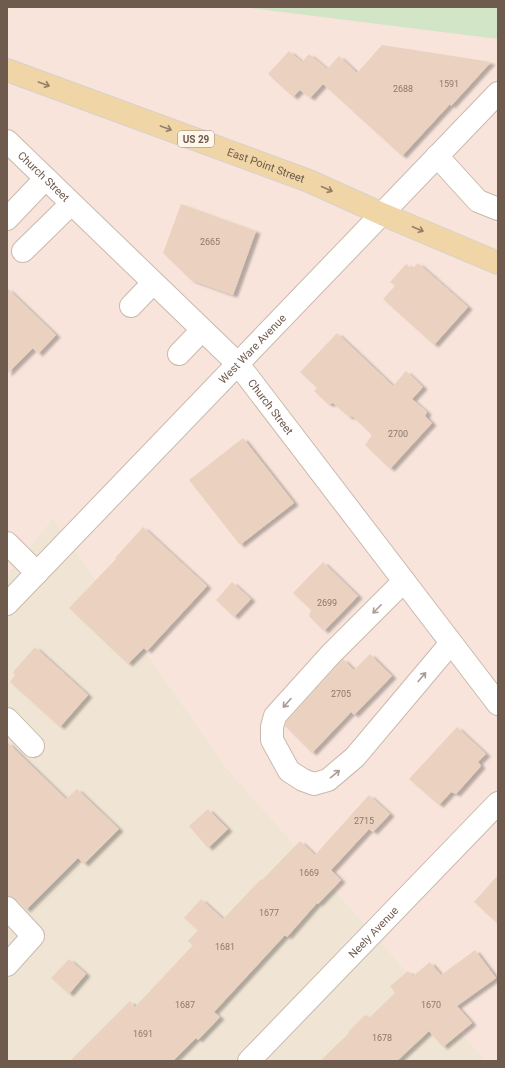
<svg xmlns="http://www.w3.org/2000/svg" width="505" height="1068" font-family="Roboto,sans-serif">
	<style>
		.residential { fill: #f0e4d5 }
		.commercial { fill: #f8e4db }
		.green { fill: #d2e5c6 }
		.building { fill: #ebd2c0; filter: url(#shadow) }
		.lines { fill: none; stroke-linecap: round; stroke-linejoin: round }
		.minor-casing { stroke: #c9baad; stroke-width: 24 }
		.major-casing { stroke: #d7d1cd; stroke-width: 24 }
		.minor { stroke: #fff; stroke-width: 22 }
		.major { stroke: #f0d5a6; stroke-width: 22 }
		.oneway { stroke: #967f68 }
		.oneway2 { stroke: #a99c95 }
		.labels { text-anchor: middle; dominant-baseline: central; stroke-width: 3; stroke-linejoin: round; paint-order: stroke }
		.number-label { font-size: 9px; fill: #8e786a }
		.shield { fill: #fdf6eb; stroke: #9a897d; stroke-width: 1 }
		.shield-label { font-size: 10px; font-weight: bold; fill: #6f5a4e }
		.street-label { font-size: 11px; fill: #6f5a4e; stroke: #fdf6eb }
	</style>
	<defs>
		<filter id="shadow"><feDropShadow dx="4.5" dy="2.5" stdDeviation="1" flood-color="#0004"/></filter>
	</defs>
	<rect width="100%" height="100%" fill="#f9f2e6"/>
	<!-- residential -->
	<path class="residential" d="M53,518l173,249 260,294h-479v-487z"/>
	<!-- commercial -->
	<path class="commercial" d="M7,7h491v1054h-12l-260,-294 -173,-249 -46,56z"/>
	<!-- green -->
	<path class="green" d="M243,7h255v32z"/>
	<!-- building -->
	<path class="building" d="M382,45l109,17 -40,44 -1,-2 -48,52 -79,-72 -13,14 -10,-8 -7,7 -25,-23 21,-23 13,11 7,-8 18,15 12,-13 18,17z
		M181,204l75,27 -23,64 -42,-15 -28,-27z
		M418,263l50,44 -34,38 -51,-46 12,-13 -5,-4 16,-18 6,5z
		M7,288l49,47 -18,19 -5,-6 -26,26z
		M337,333l56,53 13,-15 17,16 -11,12 15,13 -2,4 7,7 -42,46 -25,-24 7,-10 -20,-19 -3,1 -16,-14 -5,1 -14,-13 3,-3 -17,-16z
		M243,438l51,65 -54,42 -51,-65z
		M143,527l64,59 -60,65 -3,-3 -16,16 -59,-56 47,-49 -1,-1z
		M323,562l35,34 -34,35 -15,-15 2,-6 -18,-17z
		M232,582l19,17 -17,18 -18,-17z
		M35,647l53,48 -28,32 -50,-45 5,-7 -2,-3z
		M370,654l22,22 -38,39 -3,-3 -39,41 -27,-27 1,-4 57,-63 11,11z
		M457,727l29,27 -8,8 3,4 -25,28 -5,-2 -12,13 -30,-26z
		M7,742l59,57 11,-10 42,40 -35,35 -6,-6 -52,52 -10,-11 -5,-3h-4z
		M369,795l21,19 -17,18 -4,-3 -38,41 10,10 -23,24 -1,-1 -30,34 -2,-2 -71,77 6,5 -22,23 -2,-2 -23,23h-103l60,-60 5,6 58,-62 -5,-4 10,-11 -14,-12 17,-19 22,20 38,-40 1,1 38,-39 15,14z
		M208,809l20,20 -20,19 -19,-22z
		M498,875v49l-24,-22z
		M475,950l21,28 -39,28 15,17 -29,24 -14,-16 -32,30h-77l29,-28 -1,-1 17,-17 5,2 25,-24 -5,-7 18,-15 5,5 17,-14 11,13z
		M69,959l17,15 -17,20 -18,-16z"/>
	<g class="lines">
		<!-- minor casing -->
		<g class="minor-casing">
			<g id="minor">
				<path id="s1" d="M7,141l231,223 260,340"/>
				<path d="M437,156l41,45 20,8"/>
				<path d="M7,219l38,-40"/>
				<path d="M23,251l48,-47"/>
				<path d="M131,306l22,-23"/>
				<path d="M179,354l23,-24"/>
				<path d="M7,543l30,30"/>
				<path d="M404,581l-73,73 -56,62 -3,11v13l17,31 14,9 11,4 14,-4 27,-23 96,-114"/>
				<path id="s2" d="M7,604l491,-511"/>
				<path d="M7,719l26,27"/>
				<path d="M7,908l26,28 -26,29"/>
				<path id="s3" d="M249,1061l249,-258"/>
			</g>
		</g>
		<!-- major casing -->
		<g class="major-casing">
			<g id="major">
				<path id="s4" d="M7,70l302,111 73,33 116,49"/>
			</g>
		</g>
		<!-- minor -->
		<use href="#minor" class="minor"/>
		<!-- major -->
		<use href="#major" class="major"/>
	</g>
	<!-- one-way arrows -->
	<defs><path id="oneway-shaft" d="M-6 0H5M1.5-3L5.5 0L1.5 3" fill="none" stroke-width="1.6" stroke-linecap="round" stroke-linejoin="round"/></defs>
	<g class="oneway">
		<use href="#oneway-shaft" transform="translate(44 84) rotate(20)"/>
		<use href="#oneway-shaft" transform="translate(166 128) rotate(20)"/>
		<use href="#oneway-shaft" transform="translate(327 189) rotate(24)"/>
		<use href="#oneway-shaft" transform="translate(418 229) rotate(23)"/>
	</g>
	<g class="oneway2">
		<use href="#oneway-shaft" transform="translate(377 609) rotate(135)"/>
		<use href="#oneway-shaft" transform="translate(422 677) rotate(-50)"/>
		<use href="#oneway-shaft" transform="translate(287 703) rotate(132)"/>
		<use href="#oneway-shaft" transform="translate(335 774) rotate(-39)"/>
	</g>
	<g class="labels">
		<!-- number labels -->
		<g class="number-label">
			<text x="449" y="84">1591</text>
			<text x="403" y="89">2688</text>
			<text x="210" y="242">2665</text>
			<text x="398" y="434">2700</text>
			<text x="327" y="603">2699</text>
			<text x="341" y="694">2705</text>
			<text x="364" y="821">2715</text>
			<text x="309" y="873">1669</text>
			<text x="269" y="913">1677</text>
			<text x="225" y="947">1681</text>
			<text x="185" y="1005">1687</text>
			<text x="431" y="1005">1670</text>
			<text x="143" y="1034">1691</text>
			<text x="382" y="1038">1678</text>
		</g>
		<!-- shield labels -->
		<rect class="shield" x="178" y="131" width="36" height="16" rx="3"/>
		<g class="shield-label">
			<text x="196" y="139">US 29</text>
		</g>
		<!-- street labels -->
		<g class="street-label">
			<text stroke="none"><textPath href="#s4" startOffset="276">East Point Street</textPath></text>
			<text stroke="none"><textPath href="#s1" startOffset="51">Church Street</textPath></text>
			<text stroke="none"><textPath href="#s2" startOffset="354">West Ware Avenue</textPath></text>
			<text stroke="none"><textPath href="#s1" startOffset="375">Church Street</textPath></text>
			<text stroke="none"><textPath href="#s3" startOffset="179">Neely Avenue</textPath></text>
		</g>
	</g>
	<!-- border -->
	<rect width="505" height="1068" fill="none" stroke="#6f5a4e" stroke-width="16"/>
</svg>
